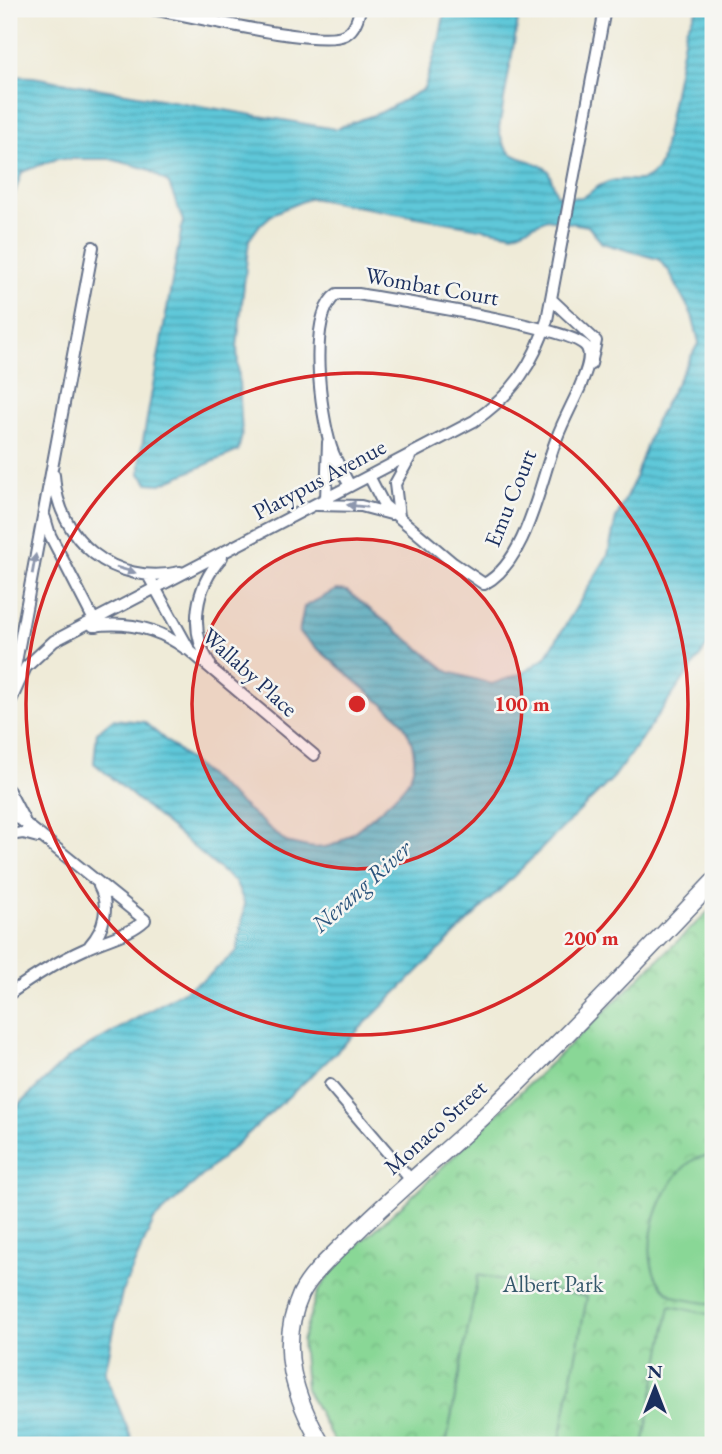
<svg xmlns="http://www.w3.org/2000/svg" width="722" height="1454" font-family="'EB Garamond',serif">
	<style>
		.park { fill: url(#park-crowns); stroke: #52837a; stroke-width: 2 }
		.pitch { fill: #89d796; stroke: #52837a; stroke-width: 2 }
		.water { fill: url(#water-rules); stroke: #3c7c9c; stroke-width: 2 }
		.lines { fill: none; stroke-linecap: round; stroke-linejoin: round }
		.street-casing { stroke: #657189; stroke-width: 14 }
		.secondary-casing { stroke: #657189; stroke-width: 19 }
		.street { stroke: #fff; stroke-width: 10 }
		.secondary { stroke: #fff; stroke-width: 16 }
		.oneway { fill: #8d97ae }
		.ring { fill: none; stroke: #d62828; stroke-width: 3.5 }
		.labels { text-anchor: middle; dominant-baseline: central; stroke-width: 5; stroke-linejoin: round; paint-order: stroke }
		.street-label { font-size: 23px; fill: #1b2f5e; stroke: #f6f6f2 }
		.park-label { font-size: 23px; fill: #36596c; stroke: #f6f6f2 }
		.water-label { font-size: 24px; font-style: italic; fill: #2c557d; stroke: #f6f6f2 }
		.centre { fill: #d62828; stroke: #f6f6f2; stroke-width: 3.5 }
		.ring-label { font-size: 21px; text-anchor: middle; font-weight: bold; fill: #d62828; stroke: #f6f6f2; stroke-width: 5; stroke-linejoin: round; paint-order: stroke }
	</style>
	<defs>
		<pattern id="park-crowns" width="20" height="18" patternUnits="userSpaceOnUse" patternTransform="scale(1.75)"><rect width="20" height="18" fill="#89d796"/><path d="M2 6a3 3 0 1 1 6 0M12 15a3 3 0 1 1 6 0" fill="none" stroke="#76b984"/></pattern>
		<pattern id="water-rules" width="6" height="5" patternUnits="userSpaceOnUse" patternTransform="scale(1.75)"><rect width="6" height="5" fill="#5ec8d9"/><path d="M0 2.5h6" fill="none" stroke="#4da3b3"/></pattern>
	</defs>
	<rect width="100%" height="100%" fill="#f6f6f2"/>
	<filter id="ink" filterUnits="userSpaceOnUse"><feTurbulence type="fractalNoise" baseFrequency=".0143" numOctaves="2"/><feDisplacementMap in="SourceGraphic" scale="14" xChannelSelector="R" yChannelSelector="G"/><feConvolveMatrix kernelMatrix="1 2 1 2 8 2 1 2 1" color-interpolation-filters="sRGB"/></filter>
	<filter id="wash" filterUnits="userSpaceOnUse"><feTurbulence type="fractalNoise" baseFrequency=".00686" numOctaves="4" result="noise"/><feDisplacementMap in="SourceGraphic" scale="28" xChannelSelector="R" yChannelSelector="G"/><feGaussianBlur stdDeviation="1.57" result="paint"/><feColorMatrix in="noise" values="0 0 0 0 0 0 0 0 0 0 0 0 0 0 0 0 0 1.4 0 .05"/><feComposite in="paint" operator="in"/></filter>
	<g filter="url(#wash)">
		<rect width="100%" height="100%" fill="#efebd8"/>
		<!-- park -->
		<path class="park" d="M713,907v538h-377l-30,-56 -4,-48 15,-48 19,-28 73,-66z"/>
		<!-- pitch -->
		<path class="pitch" d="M713,1155v148l-2,1c-11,-3 -28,-3 -37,-8 -46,-26 -17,-112 19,-136 5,-3 14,-4 20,-5z
			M478,1275l109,22 -28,148h-113z
			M670,1306l43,9v130h-70z"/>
		<!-- water -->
		<path class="water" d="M445,9h75l-21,119c6,37 25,25 49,42l9,25c38,8 25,-4 51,-13 24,-8 37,10 53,-20l25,-133 11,-20h16v629l-99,139 -291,288 -169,155 -32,72 -17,81 29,72h-125v-331l59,-56 138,-80 31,-27 8,-47 -9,-21 -142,-120 3,-31 16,-13 31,3 142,120c16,4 31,9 47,3 16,-6 71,-53 77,-68 10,-21 0,-44 -12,-60l-99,-84 5,-26 32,-17 11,1 102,81 43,12 31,-11 23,-16 62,-102 8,-37 17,-35 21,-59 45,-82 -7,-27 -23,-44 -11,-12 -56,-16 -14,-17 -41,-7 -34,15 -203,-36 -36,15 -15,13 -10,14 -12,107 5,88 -4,16 -77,33 -13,-1 -8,-9v-17l43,-236 -14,-37 -21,-15 -38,-10h-54l-34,13 -13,37v-133l24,1 302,52 47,-17 42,-23 16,-52z"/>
	</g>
	<g filter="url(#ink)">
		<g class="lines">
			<!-- street casing -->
			<g class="street-casing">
				<path id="street" d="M152,9c35,6 167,38 192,26 10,-4 14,-16 16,-26
					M552,300l44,41 -5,23
					M54,475c4,65 60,112 126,97
					M369,476l15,29 69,58 31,21c43,-22 56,-103 72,-144 7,-19 17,-37 25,-55
					M350,486c-7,-13 -15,-26 -19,-39 -10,-32 -25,-132 6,-153h21c33,6 218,33 229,54 6,11 -4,30 -8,41
					M326,499l2,-57
					M317,505l44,1 30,8
					M399,516l-4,-32 15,-27
					M45,518l5,17 47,91
					M148,575l42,76 124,104
					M93,626c35,-5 65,2 93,23
					M210,664c-22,-34 -15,-77 12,-107
					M12,684l81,-437
					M9,705l17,-38 28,-26 420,-220c38,-26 60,-57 73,-101l58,-311
					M9,791l15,29
					M9,814l12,6 124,100c-16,15 -40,19 -60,29 -27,12 -52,28 -76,45
					M9,835l14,-2 15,4
					M90,945c15,-17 20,-39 9,-59
					M330,1085l81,95"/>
			</g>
			<!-- secondary casing -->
			<g class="secondary-casing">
				<path id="secondary" d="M322,1445c-27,-47 -45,-98 -21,-151 10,-20 29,-36 45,-52 44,-44 91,-83 137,-125 79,-76 155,-156 230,-235"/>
			</g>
			<!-- street -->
			<use href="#street" class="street"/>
			<!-- secondary -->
			<use href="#secondary" class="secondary"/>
		</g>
		<!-- one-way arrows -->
		<defs><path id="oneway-solid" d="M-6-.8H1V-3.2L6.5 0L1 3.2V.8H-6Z" transform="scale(1.75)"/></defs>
		<g class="oneway">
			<use href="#oneway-solid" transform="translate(357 506) rotate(-174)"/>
			<use href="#oneway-solid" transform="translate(34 564) rotate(-80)"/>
			<use href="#oneway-solid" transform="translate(126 570) rotate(16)"/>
		</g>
	</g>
	<!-- distance rings -->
	<circle cx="357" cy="704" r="165" fill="#d62828" fill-opacity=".12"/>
	<g class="ring">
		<circle cx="357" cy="704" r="165"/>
		<circle cx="357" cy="704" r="331"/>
	</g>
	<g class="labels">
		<!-- street labels -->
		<g class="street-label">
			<text transform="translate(432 286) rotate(10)">Wombat Court</text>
			<text transform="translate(319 479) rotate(-28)">Platypus Avenue</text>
			<text transform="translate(510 498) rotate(-68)">Emu Court</text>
			<text transform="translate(250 672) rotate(42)">Wallaby Place</text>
			<text transform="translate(435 1127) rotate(-42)">Monaco Street</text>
		</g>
		<!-- park labels -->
		<g class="park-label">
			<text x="553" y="1284">Albert Park</text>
		</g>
		<!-- water labels -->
		<g class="water-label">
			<text transform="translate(361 886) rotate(-42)">Nerang River</text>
		</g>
	</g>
	<circle cx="357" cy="704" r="10" class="centre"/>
	<g class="ring-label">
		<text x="522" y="711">100 m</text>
		<text x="591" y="945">200 m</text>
	</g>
	<!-- margin -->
	<rect width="722" height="1454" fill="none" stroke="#f6f6f2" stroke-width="35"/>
	<!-- north arrow -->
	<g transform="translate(655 1388)" stroke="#f6f6f2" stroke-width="5" paint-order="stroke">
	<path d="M0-5L12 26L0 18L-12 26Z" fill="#1b2f5e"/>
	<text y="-10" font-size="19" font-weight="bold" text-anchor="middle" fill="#1b2f5e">N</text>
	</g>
</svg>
